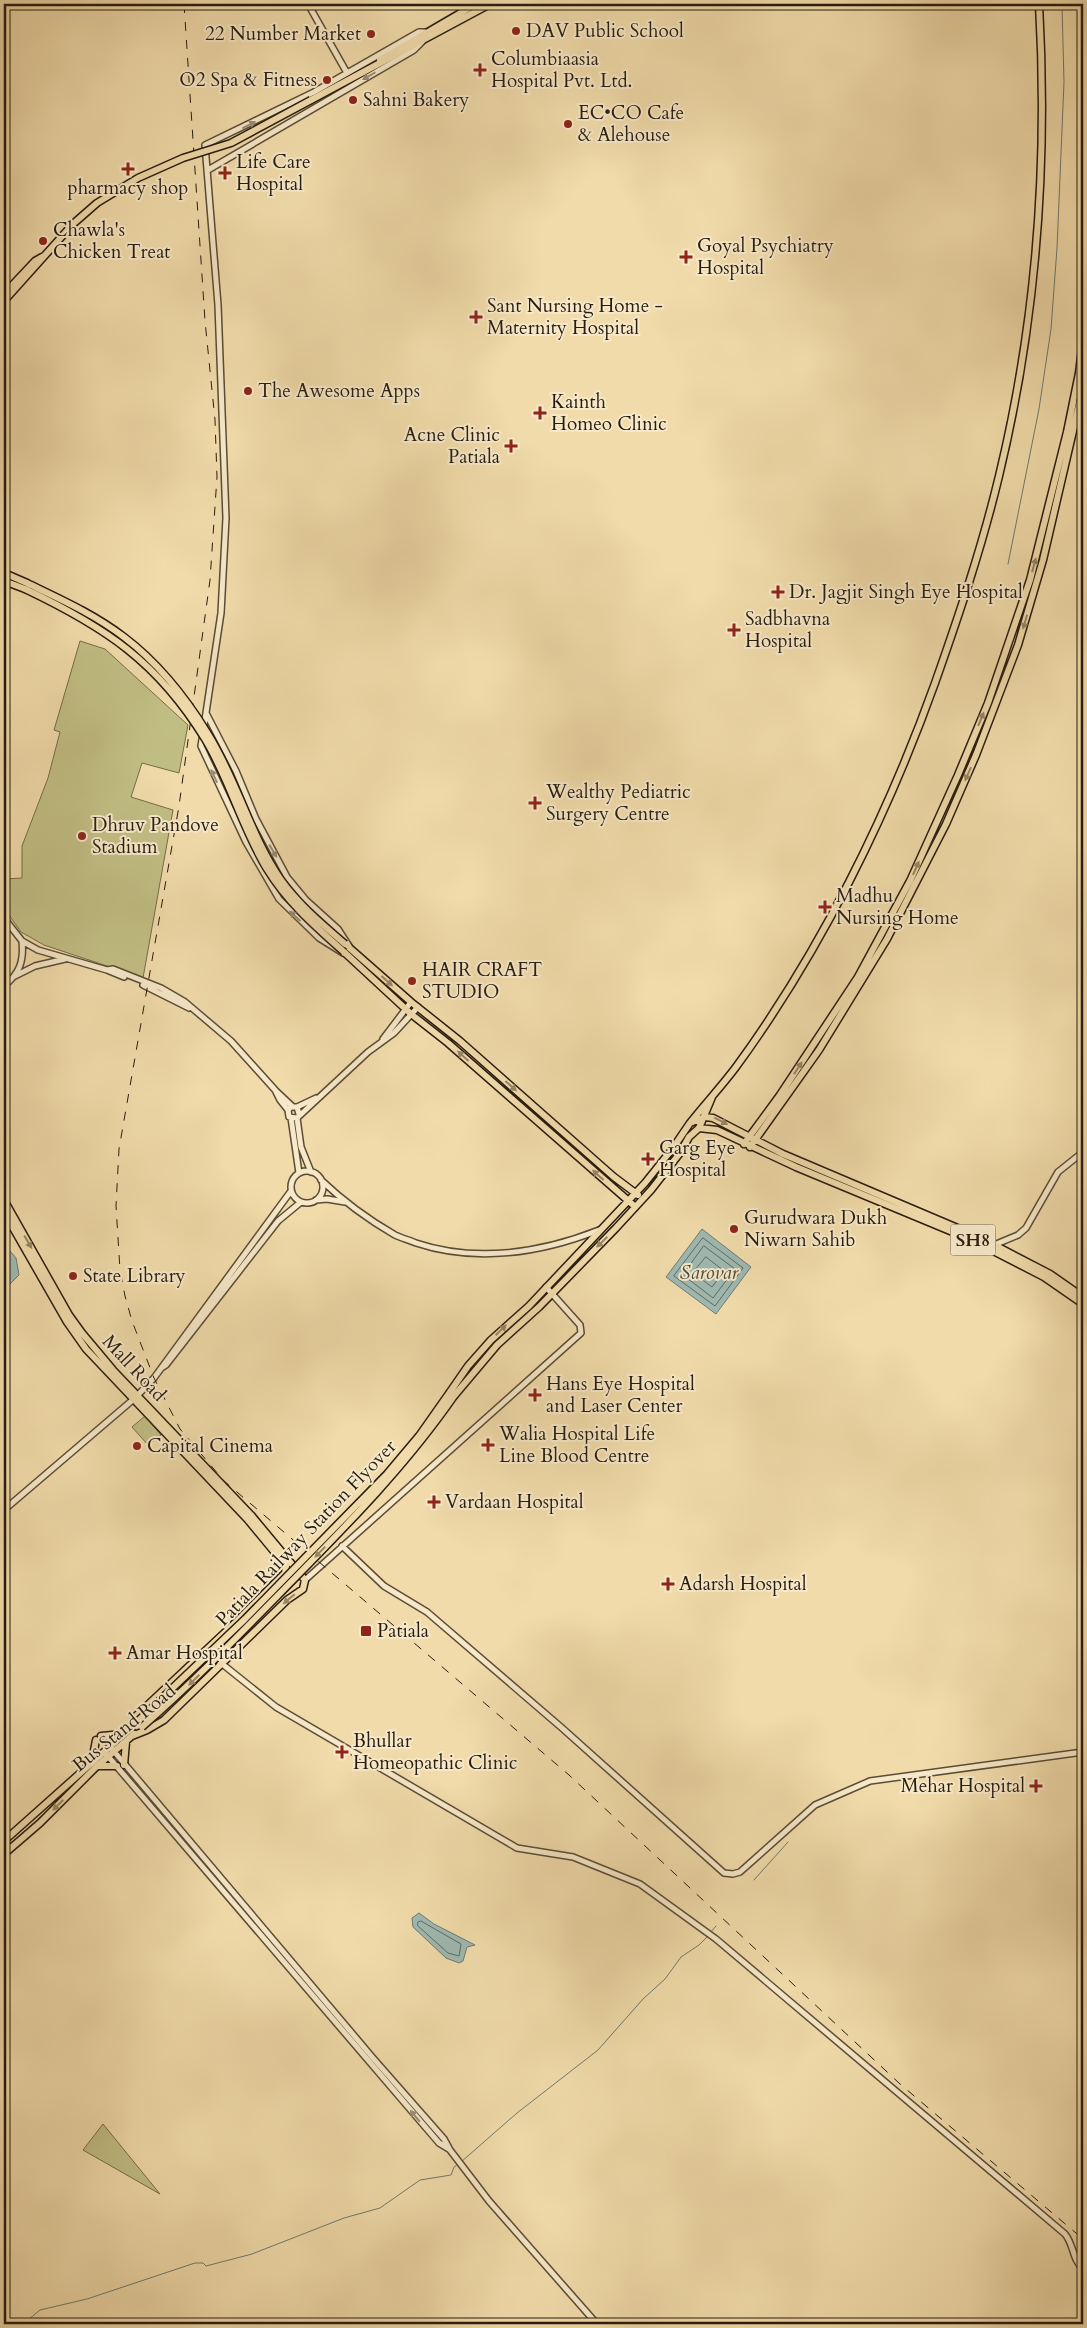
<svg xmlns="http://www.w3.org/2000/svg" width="1087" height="2328" font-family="Cardo,serif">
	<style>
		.green { fill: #c1be84; stroke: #746d4a }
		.water { fill: #9eb9b2; stroke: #6f7a71 }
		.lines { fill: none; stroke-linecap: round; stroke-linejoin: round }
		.shore { stroke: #636a60; stroke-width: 1 }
		.stream { stroke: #6f7a71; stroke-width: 1 }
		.minor-casing { stroke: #5a4c36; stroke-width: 8 }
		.major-casing { stroke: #281c0f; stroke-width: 9 }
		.minor { stroke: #f6e8c8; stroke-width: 5 }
		.major { stroke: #f1dbaa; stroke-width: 6 }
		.rail { stroke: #281c0f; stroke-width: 1; stroke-dasharray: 9 9; stroke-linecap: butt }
		.major-bridge-casing { stroke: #281c0f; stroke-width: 9; stroke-linecap: butt }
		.major-bridge { stroke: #f1dbaa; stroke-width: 6 }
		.oneway { fill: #998c75 }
		.oneway2 { fill: #978564 }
		.poi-dot { fill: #8f2418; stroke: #f6e8c8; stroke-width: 2 }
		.labels { text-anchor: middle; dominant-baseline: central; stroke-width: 4; stroke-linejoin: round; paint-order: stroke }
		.shield { fill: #f6e8c8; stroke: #665946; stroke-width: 1 }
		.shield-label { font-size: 18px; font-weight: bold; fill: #281c0f }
		.poi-label { font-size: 19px; fill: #281c0f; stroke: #f6e8c8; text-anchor: start }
		.street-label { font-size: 19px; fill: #281c0f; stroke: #f6e8c8 }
		.water-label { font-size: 20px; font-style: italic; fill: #4b4b40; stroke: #f6e8c8 }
	</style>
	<rect width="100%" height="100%" fill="#f1dbaa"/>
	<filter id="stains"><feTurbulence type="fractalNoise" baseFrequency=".004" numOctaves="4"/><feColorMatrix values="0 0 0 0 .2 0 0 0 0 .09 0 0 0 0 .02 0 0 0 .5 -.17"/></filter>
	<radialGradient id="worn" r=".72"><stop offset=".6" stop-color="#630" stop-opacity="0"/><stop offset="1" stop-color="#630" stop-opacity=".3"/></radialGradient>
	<!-- green -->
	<path class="green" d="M80,641l25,8 83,76 -9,48 -37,-10 -11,34 42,13 -30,168 -99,-33 -23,-13 -17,-24v-29l18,-1v-32l26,-68 12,-46 -6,-2z
		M145,1416l16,19 -13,10 -16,-18z
		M103,2124l57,70 -77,-44z"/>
	<!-- water -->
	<path class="water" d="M702,1229l49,38 -35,47 -50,-37z
		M4,1244l12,14 3,17 -15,15z
		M419,1913l15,11 41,21 -8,2 -4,14 -4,2 -13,-5 -33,-31 -1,-9z"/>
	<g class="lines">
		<!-- shore -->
		<path class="shore" d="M703,1238l40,30 -28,38 -41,-30z
			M704,1246l31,23 -22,29 -30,-23z
			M706,1257l18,14 -12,16 -19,-14z
			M418,1922l3,-1 40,23 -2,12 -11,-3 -30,-27z"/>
		<!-- stream -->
		<path class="stream" d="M1008,564l31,-155 12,-80 6,-81 7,-166 -2,-78
			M754,1880l34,-38
			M710,1933l6,-7
			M461,2162l56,-49 81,-63 45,-51 22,-20 16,-22 18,-12 9,-9
			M23,2324l17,-14 47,-11 108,-36h8l3,3 46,-12 92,-36 36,-10 40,-28 31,-5 3,-8 4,-3"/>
		<!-- minor casing -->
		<g class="minor-casing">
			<path id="minor" d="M308,4l39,69
				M208,170l206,-120 8,-8
				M206,713l30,58 20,48 31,58 19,23 32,29 11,17
				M4,918l18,23 16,9 69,20 6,-1 48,19 24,14 46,39 45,50 17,16
				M343,953l-24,-15 -40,-39 -33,-57 -45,-96 20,-133 5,-95 -8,-213 -13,-160 109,-53 105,-60h6
				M107,970l17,7
				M15,976l20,-10 30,-7
				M143,985l46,23
				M4,986c16,-13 20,-25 18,-45
				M383,1039l28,-37
				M276,1092l4,8 8,10
				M297,1107l19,-9
				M299,1114l-2,-7h-6l-3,3 1,7 8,1 71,-66 26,-19 24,-26
				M291,1118l8,55
				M297,1118l4,29 10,25
				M291 1187a16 16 0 1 1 32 0a16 16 0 1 1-32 0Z
				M321,1180c21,20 48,40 74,55 6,3 14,5 21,8 60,20 125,10 183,-13
				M316,1200l11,-1 18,3
				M994,1245l24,-10 8,-7 32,-56 25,-20
				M163,1367l3,-2 112,-144 23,-19
				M4,1510l131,-112 19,-20 137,-187
				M342,1546l42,40 43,26 135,116 162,145 9,1 7,-2 75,-67 55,-24 213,-29
				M305,1580l276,-247 -1,-8 -34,-38
				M206,1651l70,56 241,141 56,9 67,27 76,55 349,295c9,11 7,25 18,35
				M112,1749l261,309 71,81 6,11 39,51 108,123
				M106,1754l333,389 10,6"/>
		</g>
		<!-- major casing -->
		<g class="major-casing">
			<path id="major" d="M380,60l96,-56
				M311,100l179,-96
				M4,294l31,-33 7,-4
				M4,301l69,-77
				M4,573l23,10
				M4,581l21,8
				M345,944l66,58 49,39 154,136 24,18
				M344,952l67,62 37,29 184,161
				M690,1123c15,-19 31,-36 46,-56 84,-115 151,-250 199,-384 24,-68 47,-136 64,-207 37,-153 49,-315 40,-472
				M699,1128l13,-31
				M744,1144l36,-49 78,-118 52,-96 48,-106 30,-72 42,-123 37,-148 12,-59 4,-33
				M750,1147l69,-97 68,-111 59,-115 30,-69 42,-110 25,-85 40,-172
				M4,1200l65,115 13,18 31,37 138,145 54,65 -2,9 -16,11 -123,120 -17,10 -15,6
				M4,1212l63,110 19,27 162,171 38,46 -1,7 -50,50 -100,94 -5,12
				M450,1392l18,-26 23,-26 38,-34 116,-123 28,-35 17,-25 15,-6 8,1 70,36 198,84 69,36 33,23
				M454,1396l43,-51 42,-38 77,-79 35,-38 29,-37 9,-16 10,-9 18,2 79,37 176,73 72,37 39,27
				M101,1736l23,-2
				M92,1761l4,-21
				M124,1765l2,-23
				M99,1766h18
				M4,1841l128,-114
				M4,1854l36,-31 55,-55 39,-34"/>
		</g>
		<!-- minor -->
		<use href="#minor" class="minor"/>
		<!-- major -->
		<use href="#major" class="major"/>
		<!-- rail -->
		<path class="rail" d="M184,4l21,317 10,99 2,57 -7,103 -31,226 -60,343 -3,57 4,64 5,26 7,25 22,57 26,51 44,52 345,294 331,309 183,155"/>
		<!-- major-bridge casing -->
		<g class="major-bridge-casing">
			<path id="major-bridge" d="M73,224l24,-21 41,-25 45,-20 48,-15 80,-43
				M27,583c33,16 67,31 97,54 33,25 62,61 84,97 29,46 42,101 73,146 18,25 41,44 64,64
				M25,589c80,38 133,73 180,150 25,41 37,89 62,130 20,33 49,58 77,83
				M138,1721l107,-102 142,-145 32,-38 31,-44
				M142,1727c53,-46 101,-96 150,-146 58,-59 115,-117 162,-185"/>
		</g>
		<!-- major-bridge -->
		<use href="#major-bridge" class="major-bridge"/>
	</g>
	<!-- one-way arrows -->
	<defs><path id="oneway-solid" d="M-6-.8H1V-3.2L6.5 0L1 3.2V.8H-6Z" transform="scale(1.25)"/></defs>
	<g class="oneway">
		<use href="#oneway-solid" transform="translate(369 76) rotate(150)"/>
		<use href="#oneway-solid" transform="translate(249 125) rotate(-27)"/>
		<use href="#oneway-solid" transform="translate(214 776) rotate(-115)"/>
		<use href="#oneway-solid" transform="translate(273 851) rotate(60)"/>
		<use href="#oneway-solid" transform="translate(295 916) rotate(-137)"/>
		<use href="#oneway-solid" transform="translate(415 2116) rotate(-130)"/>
	</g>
	<g class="oneway2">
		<use href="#oneway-solid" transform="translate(1034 565) rotate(-75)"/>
		<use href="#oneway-solid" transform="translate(1025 622) rotate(106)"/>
		<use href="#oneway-solid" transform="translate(981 719) rotate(-68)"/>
		<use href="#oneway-solid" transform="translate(968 774) rotate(114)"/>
		<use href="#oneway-solid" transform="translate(916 868) rotate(-66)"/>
		<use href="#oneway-solid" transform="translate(387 981) rotate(42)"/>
		<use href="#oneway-solid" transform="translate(463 1056) rotate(-138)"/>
		<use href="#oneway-solid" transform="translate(798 1068) rotate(-57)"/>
		<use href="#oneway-solid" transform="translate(511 1086) rotate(42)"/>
		<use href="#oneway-solid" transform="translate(721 1121) rotate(27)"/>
		<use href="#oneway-solid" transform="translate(598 1175) rotate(-138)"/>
		<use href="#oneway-solid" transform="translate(28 1242) rotate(60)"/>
		<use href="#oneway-solid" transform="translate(602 1242) rotate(136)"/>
		<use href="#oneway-solid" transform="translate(501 1330) rotate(-44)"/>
		<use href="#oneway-solid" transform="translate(320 1552) rotate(134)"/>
		<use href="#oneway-solid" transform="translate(289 1599) rotate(140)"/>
		<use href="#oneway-solid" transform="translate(194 1680) rotate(136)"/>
		<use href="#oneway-solid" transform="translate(58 1805) rotate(135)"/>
	</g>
	<!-- markers -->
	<g class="poi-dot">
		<circle cx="516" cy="31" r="5"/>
		<circle cx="371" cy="34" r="5"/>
		<path d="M477.5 62.5h5v5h5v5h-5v5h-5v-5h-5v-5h5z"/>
		<circle cx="327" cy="80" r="5"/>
		<circle cx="353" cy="100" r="5"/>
		<circle cx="568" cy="124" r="5"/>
		<path d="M125.5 161.5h5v5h5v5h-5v5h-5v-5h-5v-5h5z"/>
		<path d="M222.5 165.5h5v5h5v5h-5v5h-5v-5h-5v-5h5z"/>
		<circle cx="43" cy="241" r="5"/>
		<path d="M683.5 249.5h5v5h5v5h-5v5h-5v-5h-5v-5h5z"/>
		<path d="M473.5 309.5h5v5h5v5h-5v5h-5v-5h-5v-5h5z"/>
		<circle cx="248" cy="391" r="5"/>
		<path d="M537.5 405.5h5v5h5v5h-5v5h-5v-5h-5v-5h5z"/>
		<path d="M508.5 438.5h5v5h5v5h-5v5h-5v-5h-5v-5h5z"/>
		<path d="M775.5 584.5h5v5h5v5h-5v5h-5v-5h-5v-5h5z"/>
		<path d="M731.5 622.5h5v5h5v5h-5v5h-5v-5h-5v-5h5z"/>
		<path d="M532.5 795.5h5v5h5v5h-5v5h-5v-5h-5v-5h5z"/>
		<circle cx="82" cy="836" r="5"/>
		<path d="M822.5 899.5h5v5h5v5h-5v5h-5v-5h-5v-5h5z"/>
		<circle cx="412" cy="981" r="5"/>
		<path d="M645.5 1151.5h5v5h5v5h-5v5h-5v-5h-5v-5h5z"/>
		<circle cx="734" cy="1229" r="5"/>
		<circle cx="73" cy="1276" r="5"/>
		<path d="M532.5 1387.5h5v5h5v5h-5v5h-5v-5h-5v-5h5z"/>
		<path d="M485.5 1437.5h5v5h5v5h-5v5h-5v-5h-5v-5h5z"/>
		<circle cx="137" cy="1446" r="5"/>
		<path d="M431.5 1494.5h5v5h5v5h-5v5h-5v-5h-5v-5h5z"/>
		<path d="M665.5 1576.5h5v5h5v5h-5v5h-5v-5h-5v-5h5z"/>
		<rect x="360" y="1625" width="12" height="12" rx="2.5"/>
		<path d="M112.5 1645.5h5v5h5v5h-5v5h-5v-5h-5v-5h5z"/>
		<path d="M339.5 1744.5h5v5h5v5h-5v5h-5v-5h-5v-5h5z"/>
		<path d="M1033.5 1778.5h5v5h5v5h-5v5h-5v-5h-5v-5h5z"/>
	</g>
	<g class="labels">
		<!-- shield labels -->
		<rect class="shield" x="950.5" y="1224.5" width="45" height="31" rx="4"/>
		<g class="shield-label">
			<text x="973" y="1240">SH8</text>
		</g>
		<!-- poi labels -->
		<g class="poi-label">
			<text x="526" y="31">DAV Public School</text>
			<text x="361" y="34" text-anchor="end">22 Number Market</text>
			<text x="491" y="59">Columbiaasia<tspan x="491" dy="22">Hospital Pvt. Ltd.</tspan></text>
			<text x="317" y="80" text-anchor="end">O2 Spa &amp; Fitness</text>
			<text x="363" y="100">Sahni Bakery</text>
			<text x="578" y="113">EC•CO Cafe<tspan x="578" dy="22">&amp; Alehouse</tspan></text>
			<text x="236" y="162">Life Care<tspan x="236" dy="22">Hospital</tspan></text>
			<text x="128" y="188" text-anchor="middle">pharmacy shop</text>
			<text x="53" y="230">Chawla's<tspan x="53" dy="22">Chicken Treat</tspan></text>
			<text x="697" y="246">Goyal Psychiatry<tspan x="697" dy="22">Hospital</tspan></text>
			<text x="487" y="306">Sant Nursing Home -<tspan x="487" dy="22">Maternity Hospital</tspan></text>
			<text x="258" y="391">The Awesome Apps</text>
			<text x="551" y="402">Kainth<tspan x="551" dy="22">Homeo Clinic</tspan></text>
			<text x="500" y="435" text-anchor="end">Acne Clinic<tspan x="500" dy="22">Patiala</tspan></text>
			<text x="789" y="592">Dr. Jagjit Singh Eye Hospital</text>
			<text x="745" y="619">Sadbhavna<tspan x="745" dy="22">Hospital</tspan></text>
			<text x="546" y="792">Wealthy Pediatric<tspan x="546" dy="22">Surgery Centre</tspan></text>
			<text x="92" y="825">Dhruv Pandove<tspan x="92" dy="22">Stadium</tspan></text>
			<text x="836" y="896">Madhu<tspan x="836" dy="22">Nursing Home</tspan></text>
			<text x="422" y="970">HAIR CRAFT<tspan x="422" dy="22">STUDIO</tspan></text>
			<text x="659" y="1148">Garg Eye<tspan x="659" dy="22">Hospital</tspan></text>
			<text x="744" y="1218">Gurudwara Dukh<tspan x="744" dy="22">Niwarn Sahib</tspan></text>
			<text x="83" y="1276">State Library</text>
			<text x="546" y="1384">Hans Eye Hospital<tspan x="546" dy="22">and Laser Center</tspan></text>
			<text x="499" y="1434">Walia Hospital Life<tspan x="499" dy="22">Line Blood Centre</tspan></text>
			<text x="147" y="1446">Capital Cinema</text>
			<text x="445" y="1502">Vardaan Hospital</text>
			<text x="679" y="1584">Adarsh Hospital</text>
			<text x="377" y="1631">Patiala</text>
			<text x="126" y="1653">Amar Hospital</text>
			<text x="353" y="1741">Bhullar<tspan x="353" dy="22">Homeopathic Clinic</tspan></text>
			<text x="1025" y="1786" text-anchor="end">Mehar Hospital</text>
		</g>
		<!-- street labels -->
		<g class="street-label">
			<text transform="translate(134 1368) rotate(47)">Mall Road</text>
			<text transform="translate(306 1533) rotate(-46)">Patiala Railway Station Flyover</text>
			<text transform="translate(124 1728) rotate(-39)">Bus Stand Road</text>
		</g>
		<!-- water labels -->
		<g class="water-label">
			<text x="709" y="1272">Sarovar</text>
		</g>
	</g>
	<!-- margin -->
	<rect width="1087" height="2328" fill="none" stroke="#f1dbaa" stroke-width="20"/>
	<rect x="5" y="5" width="1077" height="2318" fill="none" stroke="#281c0f" stroke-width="2.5"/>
	<rect x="10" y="10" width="1067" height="2308" fill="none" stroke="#281c0f"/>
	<rect width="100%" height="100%" filter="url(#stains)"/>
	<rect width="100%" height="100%" fill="url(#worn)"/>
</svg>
